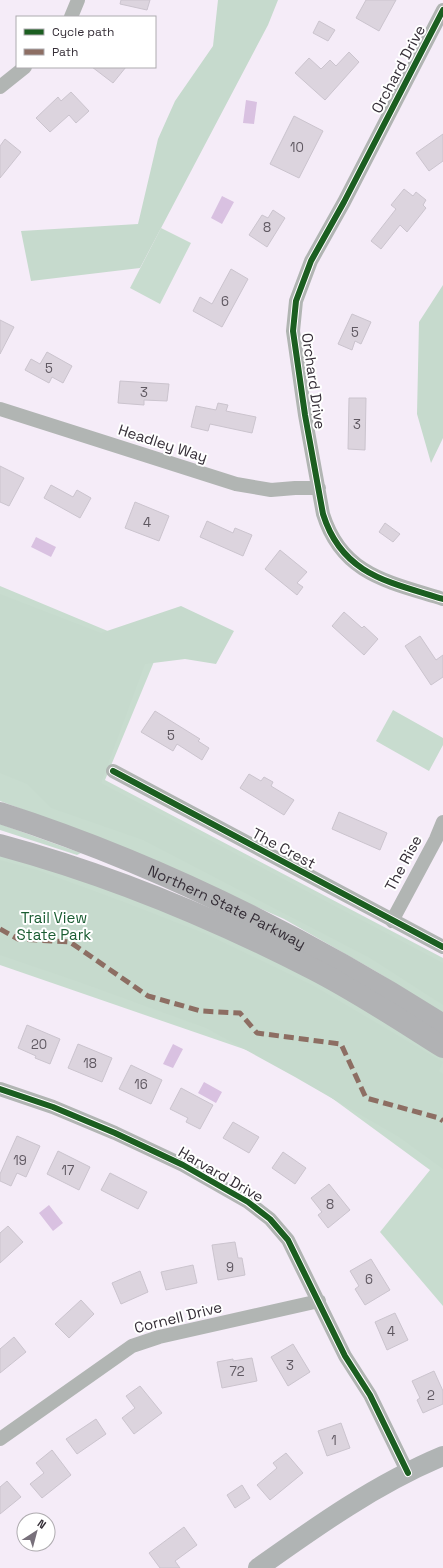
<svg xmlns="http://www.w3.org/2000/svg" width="443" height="1568" font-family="'Space Grotesk',sans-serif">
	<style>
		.green { fill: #c8dccf }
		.forest { fill: #c6dacd }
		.water { fill: #d9c1e1 }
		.building { fill: #dcd4de; stroke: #cbc4ce }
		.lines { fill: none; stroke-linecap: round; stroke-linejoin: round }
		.street { stroke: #b1b5b3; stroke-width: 14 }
		.secondary { stroke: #b0b4b4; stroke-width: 20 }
		.highway { stroke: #b1b2b4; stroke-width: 22 }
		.quiet { stroke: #8d6e63; stroke-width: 5; stroke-dasharray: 10 5; stroke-linecap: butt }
		.cycleway-casing { stroke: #fff; stroke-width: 8 }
		.cycleway { stroke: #1b5e20; stroke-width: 6 }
		.labels { text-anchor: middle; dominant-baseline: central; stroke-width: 4; stroke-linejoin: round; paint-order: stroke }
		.number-label { font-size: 13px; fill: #5f5861 }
		.street-label { font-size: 15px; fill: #352e37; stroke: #fff }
		.park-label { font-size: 15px; fill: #1a5c32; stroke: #fff }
	</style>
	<rect width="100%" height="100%" fill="#f5ecf8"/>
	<!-- green -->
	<path class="green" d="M161,228l30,15 -31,61 -30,-16z
		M0,586l158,66 -53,128 338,178v55l-66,-41 -93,-53 -179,-79 -105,-39z
		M393,710l50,28v7l-14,26 -53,-30z
		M0,824l81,29 -4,2 -77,-25z
		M0,853l157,53 124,53 162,96v251l-63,-74 50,-62 -146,-107 -284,-98z"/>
	<!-- forest -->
	<path class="forest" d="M218,0h60l-10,25 -128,243 -109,13 -10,-50 117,-7 20,-85 17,-38 38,-55z
		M443,285v153l-12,25 -14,-49 2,-92z
		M0,594l101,39 80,-27 53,25 -18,33 -31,-5 -40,5 -44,119 342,180v42l-73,-47 -227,-118 -92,-32 -24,-24 -27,-11z
		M0,860l37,10 87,32 82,32 108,52 129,76 -4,9 4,3v95l-44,-32 -104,-60 -89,-49 -127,-46 -79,-27z"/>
	<!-- water -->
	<path class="water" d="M246,100l11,2 -3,22 -11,-1z
		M222,196l12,6 -12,22 -11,-6z
		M36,537l20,10 -5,10 -20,-10z
		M173,1044l10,5 -10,19 -10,-4z
		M204,1082l18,10 -6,11 -18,-10z
		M49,1205l14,18 -10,8 -14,-18z"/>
	<!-- building -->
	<path class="building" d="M121,0h29l-3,10 -27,-6z
		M366,0h30l-17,31 -23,-13z
		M319,21l16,9 -7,11 -15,-8z
		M349,52l10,10 -34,38 -30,-27 14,-15 12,11 9,-9 6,6z
		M92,67h34l-13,16z
		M71,92l18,19 -13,12 -7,-8 -19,17 -14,-14 22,-21 3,4z
		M294,116l29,15 -24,47 -29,-14z
		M443,134v27l-14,10 -13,-18z
		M5,139l16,13 -21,26v-32z
		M404,189l9,7 3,-4 10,8 -3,5 3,3 -19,24 -7,-7 -19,24 -10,-8 25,-32 -5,-4z
		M273,210l12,8 -18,29 -18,-12 13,-20 6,3z
		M231,269l17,10 -26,48 -29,-16 7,-14 12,7z
		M352,314l19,8 -10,22 -6,-3 -3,9 -14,-6z
		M0,320l14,7 -14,27z
		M47,352l25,14 -9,17 -11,-6 -3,6 -24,-13 6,-11 9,5z
		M120,381l49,3 -2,17 -23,-1v5l-26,-2z
		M349,398h17l-1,52 -17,-1z
		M218,403l10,2 -2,6 30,6 -4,16 -42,-9 -2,7 -17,-4 5,-21 20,4z
		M0,466l24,12 -15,28 -9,-4z
		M51,485l22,12 4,-7 14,8 -11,20 -36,-20z
		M135,502l34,14 -10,25 -34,-13z
		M207,521l26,12 2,-5 17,7 -9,21 -43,-19z
		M385,523l15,11 -7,8 -14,-10z
		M280,550l27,22 -10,11 6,4 -6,8 -32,-26z
		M344,612l18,16 2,-2 14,13 -14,16 -32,-29z
		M420,636l16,24 7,-5v22l-12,8 -26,-39z
		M155,711l45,28 -2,2 11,7 -7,12 -25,-16 -4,7 -32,-19z
		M249,774l12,7 3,-4 9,5 -2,4 23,14 -10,15 -44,-27z
		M339,812l48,21 -7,17 -48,-21z
		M27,1025l33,14 -10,25 -15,-6 1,-2 -18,-8z
		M78,1044l34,14 -10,24 -34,-14z
		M131,1065l31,15 -11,24 -32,-15z
		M181,1088l32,17 -13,24 -14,-7 2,-4 -18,-9z
		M233,1122l26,15 -10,16 -26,-15z
		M17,1136l23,10 -14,31 -9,-4 -6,13 -11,-5v-7z
		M58,1151l32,16 -11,23 -32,-16z
		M283,1152l23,16 -11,16 -23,-16z
		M110,1173l37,19 -9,17 -37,-19z
		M329,1184l21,26 -22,18 -10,-13 4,-3 -11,-14z
		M8,1226l15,16 -23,21v-30z
		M235,1242l3,16h4l3,17 -27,5 -6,-35z
		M371,1259l19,31 -25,15 -10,-16 4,-3 -9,-15z
		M193,1265l4,18 -31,7 -5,-18z
		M140,1271l8,21 -27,12 -9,-21z
		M81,1300l13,14 -25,24 -14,-14z
		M395,1313l13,27 -21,10 -12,-28z
		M14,1337l12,15 -26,21v-24z
		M293,1344l17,28 -22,14 -17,-29z
		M252,1358l5,23 -35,7 -5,-26 16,-3v2z
		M434,1371l9,20v13l-20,9 -6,-13 3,-2 -8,-17z
		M140,1386l22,27 -28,21 -12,-16 13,-10 -9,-12z
		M96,1419l10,15 -29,20 -11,-15z
		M341,1423l9,25 -23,8 -9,-25z
		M52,1450l19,25 -29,23 -12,-14 14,-11 -8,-10z
		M286,1453l17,20 -33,27 -13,-15 20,-17 -4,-5z
		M7,1481l14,16 -21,17v-27z
		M242,1485l8,13 -15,10 -8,-13z
		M184,1527l13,18 -22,16 5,7h-20l-11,-15z"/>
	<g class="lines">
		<!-- street -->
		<path class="street" d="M443,10l-99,192 -33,59 -15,40 -3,30 12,84 18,99c19,61 66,68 120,85
			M71,17l7,-17
			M0,87l25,-20
			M0,409l236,75 35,6 24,-2h24
			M113,771l330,176
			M392,921l44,-82 7,-17
			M0,1089l53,18 62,26 68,32 65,37 22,17 18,21 57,116 25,39 38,78
			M0,1439l132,-93 27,-9 160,-36"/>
		<!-- secondary -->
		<path class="secondary" d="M258,1568c59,-42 118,-84 185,-112"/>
		<!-- highway -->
		<g class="highway">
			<path id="s1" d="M0,813c155,50 306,125 443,212"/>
			<path d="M0,845c108,29 214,73 313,124 45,23 87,51 130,78"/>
		</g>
		<!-- quiet -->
		<path class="quiet" d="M0,929l18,10 52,3 78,54 53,15 39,2 17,20 84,11 25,54 73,20 4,3"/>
		<!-- cycleway casing -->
		<g class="cycleway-casing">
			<path id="cycleway" d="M443,10l-99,192 -33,59 -15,40 -3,30 12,84 18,99c19,61 66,68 120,85
				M113,771l330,176
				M0,1089l53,18 62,26 68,32 65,37 22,17 18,21 57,116 25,39 38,78"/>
		</g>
		<!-- cycleway -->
		<use href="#cycleway" class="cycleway"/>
	</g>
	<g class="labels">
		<!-- number labels -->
		<g class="number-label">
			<text x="297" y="147">10</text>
			<text x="267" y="227">8</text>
			<text x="225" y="301">6</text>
			<text x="355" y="332">5</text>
			<text x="49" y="368">5</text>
			<text x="144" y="392">3</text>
			<text x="357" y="424">3</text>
			<text x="147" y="522">4</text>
			<text x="171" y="735">5</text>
			<text x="39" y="1044">20</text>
			<text x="90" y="1063">18</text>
			<text x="141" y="1084">16</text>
			<text x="20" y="1160">19</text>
			<text x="68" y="1170">17</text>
			<text x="330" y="1204">8</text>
			<text x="230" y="1267">9</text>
			<text x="369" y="1279">6</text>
			<text x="391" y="1331">4</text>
			<text x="290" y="1365">3</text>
			<text x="237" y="1371">72</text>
			<text x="431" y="1395">2</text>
			<text x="334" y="1440">1</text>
		</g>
		<!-- street labels -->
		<g class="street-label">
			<text transform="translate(398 69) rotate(-62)">Orchard Drive</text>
			<text transform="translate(314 381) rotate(82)">Orchard Drive</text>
			<text transform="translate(163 443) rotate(18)">Headley Way</text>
			<text transform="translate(284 848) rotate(28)">The Crest</text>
			<text transform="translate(403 863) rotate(-62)">The Rise</text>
			<text stroke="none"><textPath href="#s1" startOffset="246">Northern State Parkway</textPath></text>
			<text transform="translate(221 1174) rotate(30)">Harvard Drive</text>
			<text transform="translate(178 1317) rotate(-14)">Cornell Drive</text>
		</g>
		<!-- park labels -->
		<g class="park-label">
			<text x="54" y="917">Trail View<tspan x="54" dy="17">State Park</tspan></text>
		</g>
	</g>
	<!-- legend -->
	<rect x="16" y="16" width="140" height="52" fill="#ffffff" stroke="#aeabaf"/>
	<rect x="24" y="29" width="20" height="6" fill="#1b5e20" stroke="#aeabaf"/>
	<text x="52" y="36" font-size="12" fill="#352e37">Cycle path</text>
	<rect x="24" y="49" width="20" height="6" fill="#8d6e63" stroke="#aeabaf"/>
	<text x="52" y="56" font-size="12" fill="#352e37">Path</text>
	<!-- north arrow -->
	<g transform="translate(36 1532) rotate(36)"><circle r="19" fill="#ffffff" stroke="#aeabaf"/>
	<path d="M0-3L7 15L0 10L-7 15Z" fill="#78707b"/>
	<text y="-6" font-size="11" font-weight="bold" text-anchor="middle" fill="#352e37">N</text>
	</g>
</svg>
